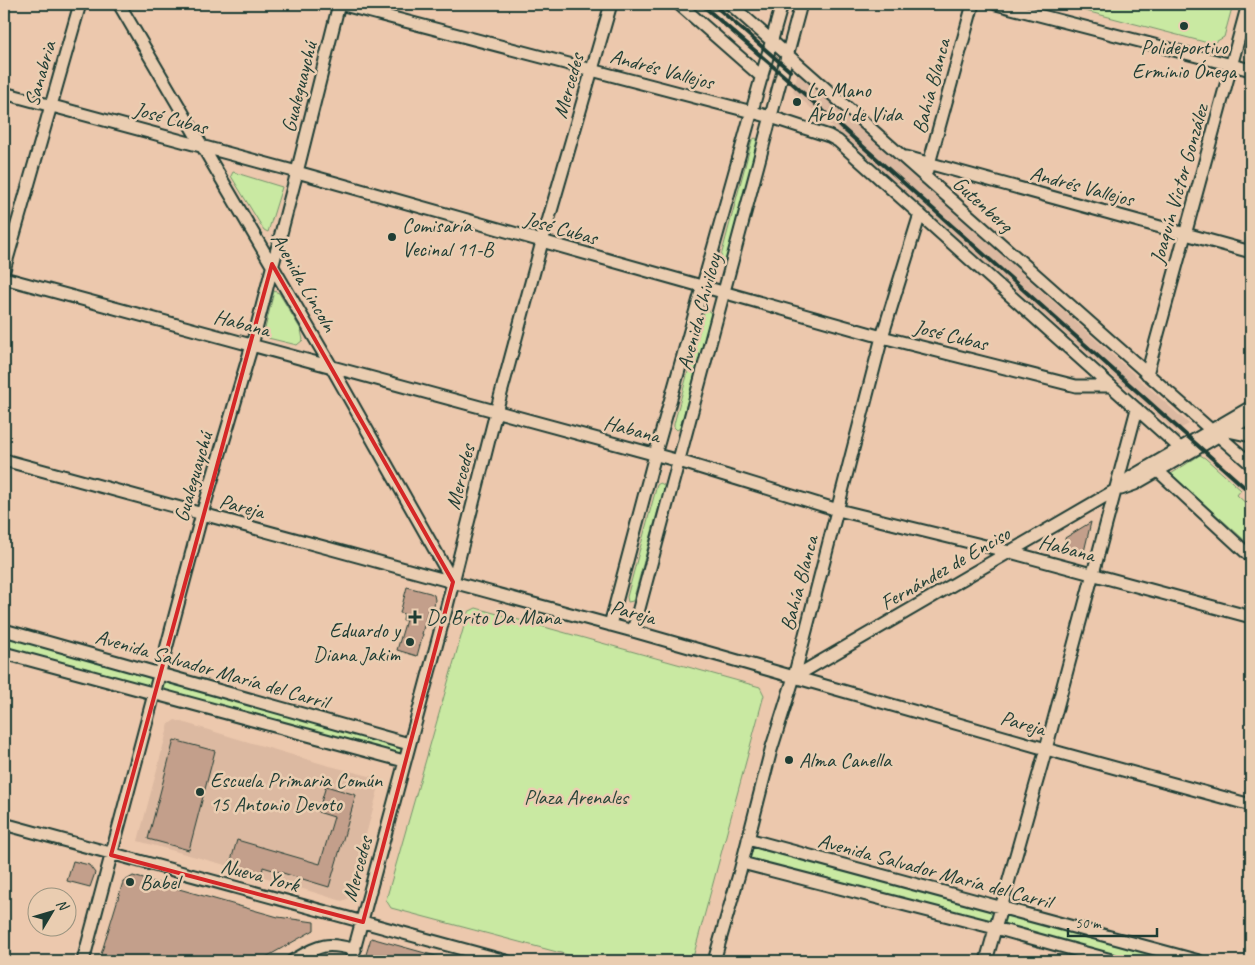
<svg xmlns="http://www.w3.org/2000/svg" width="1255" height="965" font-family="Caveat,sans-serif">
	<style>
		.built { fill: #dcb9a1 }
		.green { fill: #c9e9a2; stroke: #74936b }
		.building { fill: #c39f8b; stroke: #1f3d34 }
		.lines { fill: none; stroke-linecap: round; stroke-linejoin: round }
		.minor-casing { stroke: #1f3d34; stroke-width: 15 }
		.minor { stroke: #eacdb1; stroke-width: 11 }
		.rail { stroke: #1f3d34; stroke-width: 4 }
		.marked { fill: none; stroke: #d62828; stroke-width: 4; stroke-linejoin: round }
		.poi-dot { fill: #1f3d34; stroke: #eacdb1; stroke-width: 2 }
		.labels { text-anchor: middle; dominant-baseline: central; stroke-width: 5; stroke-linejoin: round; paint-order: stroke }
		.poi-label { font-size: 21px; fill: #1f3d34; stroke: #eacdb1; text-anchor: start }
		.street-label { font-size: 21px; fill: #1f3d34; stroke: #eacdb1 }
		.park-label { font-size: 21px; fill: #28463a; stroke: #eacdb1 }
	</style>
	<rect width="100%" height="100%" fill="#ecc8ad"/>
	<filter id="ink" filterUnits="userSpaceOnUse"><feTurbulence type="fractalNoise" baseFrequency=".02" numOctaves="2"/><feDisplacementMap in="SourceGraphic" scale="10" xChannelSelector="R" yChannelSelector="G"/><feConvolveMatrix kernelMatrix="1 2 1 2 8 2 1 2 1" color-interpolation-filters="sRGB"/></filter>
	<g filter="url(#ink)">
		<!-- built -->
		<path class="built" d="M798,71l391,353 -14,7 -382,-339z
			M175,720l151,45 55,14 -32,119 -7,3 -113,-35 -91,-25 31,-117z"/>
		<!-- green -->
		<path class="green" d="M1059,4h174l-9,33 -12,7z
			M755,138l2,1 1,4 -32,120 -3,2 -4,-3 1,-2 32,-120z
			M233,172l49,15 -14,45 -4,-2 -33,-54z
			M274,291l5,2 22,37 2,10 -6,5 -29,-7 -4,-5z
			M707,310l3,2 1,3 -31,113 -3,2 -3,-3v-3l30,-112z
			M1200,455l5,3 36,32 -4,5 14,13v38l-80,-72z
			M660,483l4,2v3l-31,113 -5,1 -1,-5 30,-112z
			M476,608l284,79 4,8 -72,266h-101l-200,-53 -5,-8 82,-288z
			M4,630l405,114 -3,13 -402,-104z
			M748,839l451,122h-84l-373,-98z"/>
		<!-- building -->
		<path class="building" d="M1091,522l-8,34 -18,-6 2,-6 -2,-6z
			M407,587l23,6 4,2 1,5 -2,11 -5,-1 -6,24h1l-6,22 -20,-6 9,-30h-3l1,-6 -4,-1z
			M174,740l41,11 -26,99 -41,-11z
			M326,786l30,9 -27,92 -66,-20 -1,6 -32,-9 7,-24 83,24 14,-47 -16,-5z
			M73,861l16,4 6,8 -5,14 -23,-6z
			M133,876l145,41 36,5v8l-55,31h-160l24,-79z
			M371,938l72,20v3h-79z"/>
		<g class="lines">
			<!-- minor casing -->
			<g class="minor-casing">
				<path id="minor" d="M119,4l212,362 122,216
					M340,4l431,113 58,19 9,5 342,307
					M679,4l83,73
					M730,4l481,426
					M996,4l255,66
					M4,93l293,79 585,165 194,49h35
					M906,157l345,95
					M927,171l46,-167
					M4,270l76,-266
					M4,278l675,183 159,49 172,42 241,65
					M1147,374l101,-370
					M1228,431l23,5
					M1219,436l32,28
					M4,460l629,171 413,118 205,56
					M1158,471l93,86
					M1121,489l14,-5 116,-67
					M610,625l45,-170 127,-451
					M4,630l405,114
					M633,631l168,-627
					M4,653l400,108
					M794,677l320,-186 17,-14 120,-70
					M4,824l502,137
					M748,839l451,122
					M742,863l253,65 120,33
					M83,961l119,-447 50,-169 45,-173 42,-168
					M292,961c27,-15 32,-20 63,-11
					M351,961l96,-355 49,-194 46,-170 69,-238
					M714,961l26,-90 31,-121 23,-73 88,-340 38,-123
					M986,961l60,-212 91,-340"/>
			</g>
			<!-- minor -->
			<use href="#minor" class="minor"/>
			<!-- rail -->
			<path class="rail" d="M701,4l82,71 468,418
				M713,4l77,67"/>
		</g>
	</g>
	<!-- marked area -->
	<path class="marked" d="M272,264l181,318 -90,340 -252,-67z"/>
	<!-- markers -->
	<g class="poi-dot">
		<circle cx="1184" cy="26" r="5"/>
		<circle cx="797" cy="102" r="5"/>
		<circle cx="392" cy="237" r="5"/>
		<path d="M412.5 609.5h5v5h5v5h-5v5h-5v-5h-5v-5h5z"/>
		<circle cx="410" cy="642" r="5"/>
		<circle cx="789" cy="760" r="5"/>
		<circle cx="200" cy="792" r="5"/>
		<circle cx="130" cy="882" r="5"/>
	</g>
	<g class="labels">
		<!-- poi labels -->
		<g class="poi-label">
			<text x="1184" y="47" text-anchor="middle">Polideportivo<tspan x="1184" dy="24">Erminio Ónega</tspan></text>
			<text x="807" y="90">La Mano<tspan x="807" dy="24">Árbol de Vida</tspan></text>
			<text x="402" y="225">Comisaría<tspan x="402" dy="24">Vecinal 11-B</tspan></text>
			<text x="426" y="617">Do Brito Da Mana</text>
			<text x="400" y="630" text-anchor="end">Eduardo y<tspan x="400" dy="24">Diana Jakim</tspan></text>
			<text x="799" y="760">Alma Canella</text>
			<text x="210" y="780">Escuela Primaria Común<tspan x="210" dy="24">15 Antonio Devoto</tspan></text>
			<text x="140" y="882">Babel</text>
		</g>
		<!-- street labels -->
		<g class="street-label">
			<text transform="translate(662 69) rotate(15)">Andrés Vallejos</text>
			<text transform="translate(40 74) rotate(-74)">Sanabria</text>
			<text transform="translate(568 86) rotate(-74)">Mercedes</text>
			<text transform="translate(931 86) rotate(-75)">Bahía Blanca</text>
			<text transform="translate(299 87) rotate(-76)">Gualeguaychú</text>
			<text transform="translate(171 118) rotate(15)">José Cubas</text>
			<text transform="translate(1179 184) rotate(-74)">Joaquín Victor González</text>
			<text transform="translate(1082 186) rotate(15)">Andrés Vallejos</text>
			<text transform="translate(983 204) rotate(42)">Gutenberg</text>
			<text transform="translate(561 228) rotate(16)">José Cubas</text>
			<text transform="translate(304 282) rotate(60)">Avenida Lincoln</text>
			<text transform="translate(699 312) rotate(-75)">Avenida Chivilcoy</text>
			<text transform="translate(242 323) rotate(15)">Habana</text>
			<text transform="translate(951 335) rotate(14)">José Cubas</text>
			<text transform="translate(632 429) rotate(15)">Habana</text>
			<text transform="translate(193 477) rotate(-74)">Gualeguaychú</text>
			<text transform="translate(460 477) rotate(-76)">Mercedes</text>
			<text transform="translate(242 506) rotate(15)">Pareja</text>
			<text transform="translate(1067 548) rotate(15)">Habana</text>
			<text transform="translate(945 568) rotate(-30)">Fernández de Enciso</text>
			<text transform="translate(799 583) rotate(-75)">Bahía Blanca</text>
			<text transform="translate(633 612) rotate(15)">Pareja</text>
			<text transform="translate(212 669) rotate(16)">Avenida Salvador María del Carril</text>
			<text transform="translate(1023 723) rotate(16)">Pareja</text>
			<text transform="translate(357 869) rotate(-75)">Mercedes</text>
			<text transform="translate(935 871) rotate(15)">Avenida Salvador María del Carril</text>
			<text transform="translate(260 875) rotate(15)">Nueva York</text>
		</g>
		<!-- park labels -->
		<g class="park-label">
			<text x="576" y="797">Plaza Arenales</text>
		</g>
	</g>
	<!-- margin -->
	<rect width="1255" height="965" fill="none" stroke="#eacdb1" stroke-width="20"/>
	<rect x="10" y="10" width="1235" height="945" fill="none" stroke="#1f3d34" stroke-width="2" filter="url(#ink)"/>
	<!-- north arrow -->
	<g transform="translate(52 912) rotate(52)"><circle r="24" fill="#eacdb1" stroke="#99937f"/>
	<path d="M0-4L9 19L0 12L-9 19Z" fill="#1f3d34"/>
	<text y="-8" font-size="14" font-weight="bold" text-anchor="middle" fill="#1f3d34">N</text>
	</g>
	<!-- scale -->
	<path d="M1068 928v8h89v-8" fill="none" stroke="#1f3d34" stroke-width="2.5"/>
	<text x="1075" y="928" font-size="15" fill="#1f3d34" stroke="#eacdb1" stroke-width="4" paint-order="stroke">50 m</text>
</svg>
